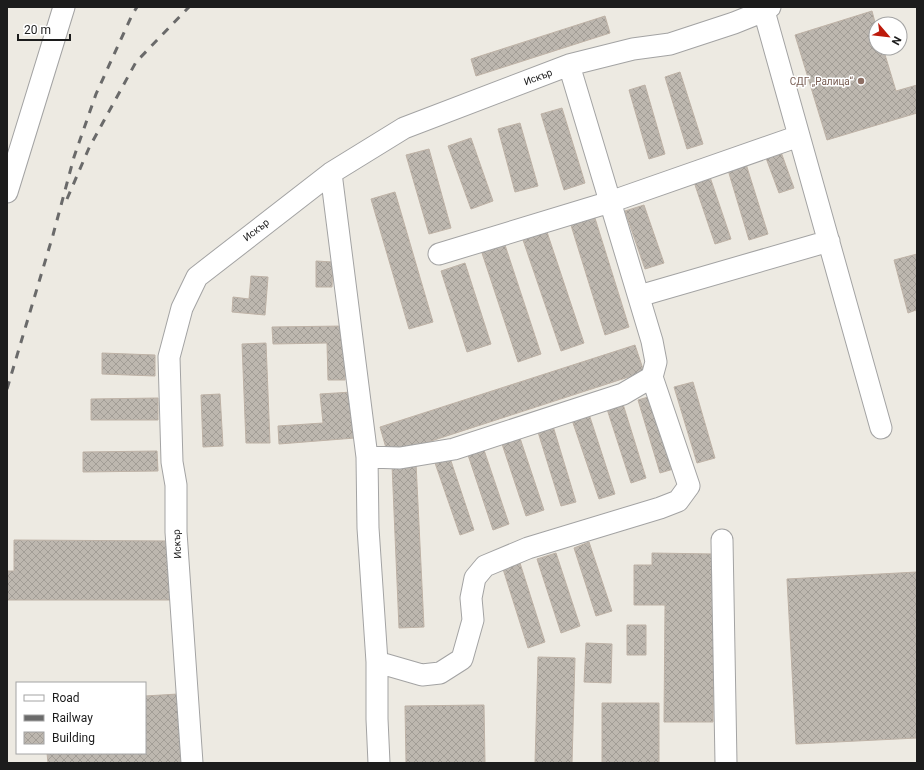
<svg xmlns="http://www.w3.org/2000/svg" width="924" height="770" font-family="Roboto,sans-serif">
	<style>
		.building { fill: url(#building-cross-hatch); stroke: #beb2a6 }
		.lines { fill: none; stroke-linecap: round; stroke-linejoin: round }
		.minor-casing { stroke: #a3a3a3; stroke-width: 23 }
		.minor { stroke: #fff; stroke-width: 21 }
		.rail { stroke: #6a6a6a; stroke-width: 3; stroke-dasharray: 8 8; stroke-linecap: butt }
		.education-dot { fill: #8d6e63; stroke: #fff; stroke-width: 1.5 }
		.labels { text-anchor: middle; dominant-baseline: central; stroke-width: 3; stroke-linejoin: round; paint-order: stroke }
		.street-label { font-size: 10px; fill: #1c1c1c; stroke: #fff }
		.education-label { font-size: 10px; fill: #785e54; stroke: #fff; text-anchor: end }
	</style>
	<defs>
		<pattern id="building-cross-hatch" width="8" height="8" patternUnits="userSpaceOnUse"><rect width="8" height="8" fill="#bdb7af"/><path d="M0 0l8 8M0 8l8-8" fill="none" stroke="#a29d96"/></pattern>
	</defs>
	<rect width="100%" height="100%" fill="#edeae2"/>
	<!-- building -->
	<path class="building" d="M872,11l4,15v22h7l13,43 21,-6v28l-90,27 -32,-105z
		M605,16l5,17 -134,43 -5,-17z
		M680,72l23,72 -16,5 -22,-72z
		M645,85l20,69 -16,5 -20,-69z
		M562,108l23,75 -21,7 -23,-76z
		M520,123l18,63 -23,6 -17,-63z
		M471,138l22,63 -22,8 -23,-63z
		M429,149l22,79 -22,6 -23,-79z
		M781,152l13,36 -15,5 -13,-35z
		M746,164l22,70 -19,6 -21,-70z
		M710,177l21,62 -16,5 -21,-62z
		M395,192l38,130 -24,7 -38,-130z
		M644,205l20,58 -19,6 -20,-58z
		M594,215l35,112 -24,8 -35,-113z
		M547,232l37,111 -23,8 -38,-111z
		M504,242l37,112 -23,8 -37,-112z
		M917,254v60l-1,-4 -8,3 -14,-53z
		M316,261l17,1 -1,25h-16z
		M465,263l26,81 -24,8 -26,-81z
		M251,276l17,1 -3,38 -33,-3 1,-15 16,2z
		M344,326l1,54h-17l-1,-37 -54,1 -1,-17z
		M266,343l4,100h-24l-4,-99z
		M635,345l9,27 -256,83 -8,-28z
		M102,353l53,2v21l-53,-2z
		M693,382l22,76 -18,5 -23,-76z
		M352,392l3,46 -76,6 -1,-18 45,-3 -3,-29z
		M220,394l3,52 -20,1 -2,-52z
		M655,395l22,73 -17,5 -22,-73z
		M158,398v22h-67v-21z
		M623,404l23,74 -15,5 -24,-74z
		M589,414l26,80 -16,5 -27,-79z
		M553,426l23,76 -15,4 -23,-74z
		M520,438l24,72 -18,6 -24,-72z
		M484,450l25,74 -16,6 -25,-75z
		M157,451l1,20 -75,1v-20z
		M450,458l24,72 -14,5 -25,-72z
		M416,463l8,164 -25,1 -7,-163z
		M14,540l161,1v59h-168v-29h7z
		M589,542l23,69 -16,5 -22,-68z
		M556,553l24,73 -19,7 -24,-74z
		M652,553l62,1 -1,168h-49l1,-117h-31v-40h18z
		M520,563l25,79 -17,6 -25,-79z
		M917,572v166l-121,6 -9,-165z
		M627,625h19v30h-19z
		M586,643l26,1 -1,39 -27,-1z
		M538,657l37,1 -3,105h-37z
		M178,694l5,69h-135l-1,-10h98v-57z
		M602,703h57v60h-57z
		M484,705l1,58h-79l-1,-57z"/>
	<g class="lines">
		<!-- minor casing -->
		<g class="minor-casing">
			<path id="minor" d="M764,11l117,417
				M331,173l36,284 1,71 9,134v57l2,44
				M7,192l57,-185
				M439,254l171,-52 189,-66
				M639,296l190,-55
				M367,457l33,1 54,-9 169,-55 29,-17 4,-15 -4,-21 -83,-276
				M722,540l4,223
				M377,662l45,13 18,-2 22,-14 11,-39 -2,-22 4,-20 10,-12 43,-18 132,-40 18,-7 11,-15 -37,-109
				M192,763l-16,-231v-47l-4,-23 -3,-105 13,-49 15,-31 134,-104 73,-45 165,-63 64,-16 37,-5 64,-21 30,-12 6,-4"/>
		</g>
		<!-- minor -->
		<use href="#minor" class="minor"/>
		<!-- rail -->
		<path class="rail" d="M67,199l22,-51 47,-86 53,-55
			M7,389l46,-154 21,-78 22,-63 36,-79 5,-8"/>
	</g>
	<!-- markers -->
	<circle class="education-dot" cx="861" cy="81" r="4"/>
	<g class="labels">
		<!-- street labels -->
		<g class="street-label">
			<text transform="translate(538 77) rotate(-21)">Искър</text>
			<text transform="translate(256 230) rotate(-38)">Искър</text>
			<text transform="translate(177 544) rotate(-93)">Искър</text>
		</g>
		<!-- education labels -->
		<g class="education-label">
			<text x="853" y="81">СДГ „Ралица“</text>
		</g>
	</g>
	<!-- border -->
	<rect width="924" height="770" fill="none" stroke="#1c1c1c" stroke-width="16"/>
	<!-- legend -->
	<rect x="16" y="682" width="130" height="72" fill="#ffffff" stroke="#a4a4a4"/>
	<rect x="24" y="695" width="20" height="6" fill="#ffffff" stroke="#a4a4a4"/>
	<text x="52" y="702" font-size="12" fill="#1c1c1c">Road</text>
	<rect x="24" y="715" width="20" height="6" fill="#6a6a6a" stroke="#a4a4a4"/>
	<text x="52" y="722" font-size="12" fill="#1c1c1c">Railway</text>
	<rect x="24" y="732" width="20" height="12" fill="url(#building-cross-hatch)" stroke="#a4a4a4"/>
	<text x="52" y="742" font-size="12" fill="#1c1c1c">Building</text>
	<!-- north arrow -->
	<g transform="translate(888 36) rotate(118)"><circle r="19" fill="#ffffff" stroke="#a4a4a4"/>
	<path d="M0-3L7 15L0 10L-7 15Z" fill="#bd1a0b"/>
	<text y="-6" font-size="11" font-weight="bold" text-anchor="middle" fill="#1c1c1c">N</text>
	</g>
	<!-- scale -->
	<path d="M18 34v6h52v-6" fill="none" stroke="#1c1c1c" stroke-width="2"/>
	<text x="24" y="34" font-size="12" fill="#1c1c1c" stroke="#ffffff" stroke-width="3" paint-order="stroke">20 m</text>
</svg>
